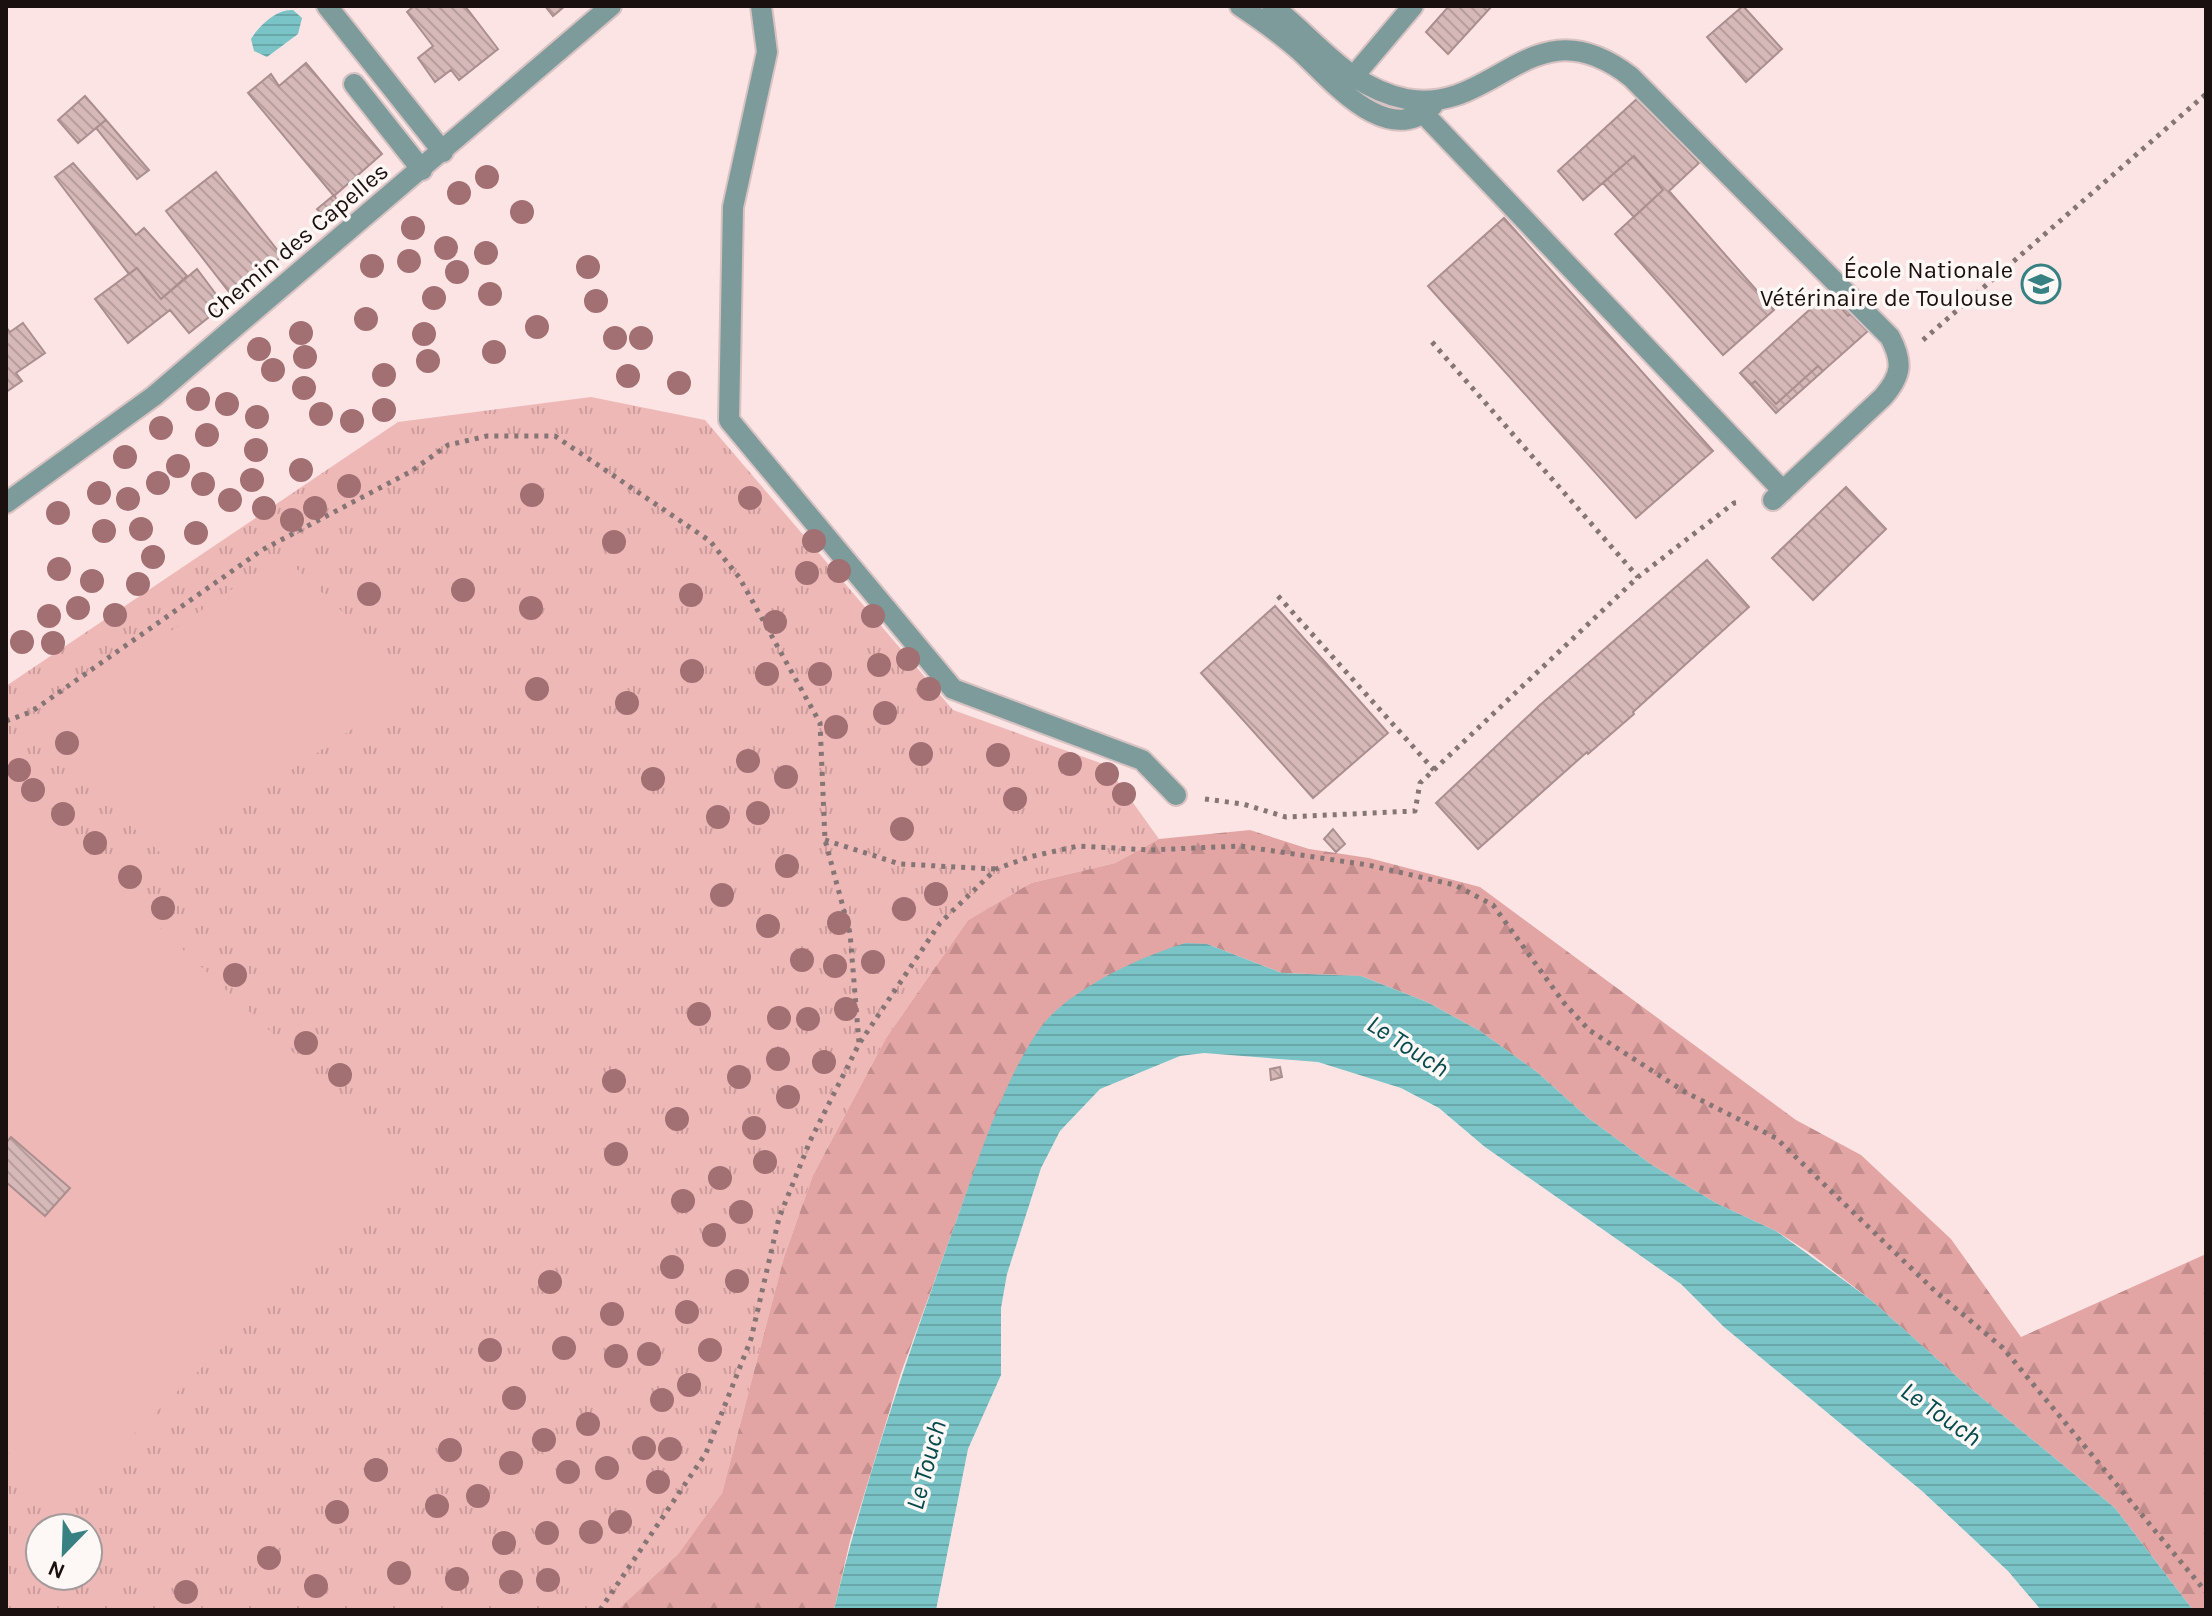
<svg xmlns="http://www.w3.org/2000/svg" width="2212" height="1616" font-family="Karla,sans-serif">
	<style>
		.grass { fill: url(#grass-tufts); fill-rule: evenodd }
		.forest { fill: url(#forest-firs) }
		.park { fill: #eeb8b7 }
		.water { fill: url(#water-rules) }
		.building { fill: url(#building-back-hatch); stroke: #ab8f8f; stroke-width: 2 }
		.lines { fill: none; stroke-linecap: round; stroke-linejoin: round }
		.lane-casing { stroke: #d8c2c2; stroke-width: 24 }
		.street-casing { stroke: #d8c2c2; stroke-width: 24 }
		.path { stroke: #867575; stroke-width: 5; stroke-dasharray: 4 6; stroke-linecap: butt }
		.lane { stroke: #7d9b9b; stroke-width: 20 }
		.street { stroke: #7d9b9b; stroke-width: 20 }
		.tree { fill: #a26f73 }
		.labels { text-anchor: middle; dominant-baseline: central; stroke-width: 7; stroke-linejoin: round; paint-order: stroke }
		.street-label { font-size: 24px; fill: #1a1010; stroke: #fdf7f6 }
		.poi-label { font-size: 24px; fill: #1a1010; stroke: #fdf7f6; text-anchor: end }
		.water-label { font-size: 26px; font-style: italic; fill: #044b4d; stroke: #fdf7f6 }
	</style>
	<defs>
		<pattern id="grass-tufts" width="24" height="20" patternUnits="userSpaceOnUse" patternTransform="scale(2)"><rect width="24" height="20" fill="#eeb8b7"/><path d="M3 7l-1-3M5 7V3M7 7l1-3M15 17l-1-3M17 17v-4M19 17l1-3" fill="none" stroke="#cc9d9c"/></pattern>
		<pattern id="forest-firs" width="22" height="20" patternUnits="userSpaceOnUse" patternTransform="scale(2)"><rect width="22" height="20" fill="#e3a5a4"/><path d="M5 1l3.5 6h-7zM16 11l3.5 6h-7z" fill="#c28d8c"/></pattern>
		<pattern id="water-rules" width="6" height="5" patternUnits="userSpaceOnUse" patternTransform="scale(2)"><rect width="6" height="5" fill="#7ac4c7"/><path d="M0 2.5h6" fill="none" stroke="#69a7aa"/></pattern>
		<pattern id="building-back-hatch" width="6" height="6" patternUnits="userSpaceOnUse" patternTransform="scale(2)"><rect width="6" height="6" fill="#d5b8b7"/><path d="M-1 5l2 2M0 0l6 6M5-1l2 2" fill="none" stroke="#b69d9c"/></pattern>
	</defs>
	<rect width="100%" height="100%" fill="#fce4e4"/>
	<!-- grass -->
	<path class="grass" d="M591,397l114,23 248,290 153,55 53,74 -44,24 -84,20 -63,37 -82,118 -73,137 -29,82 -62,236 -44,61 -61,56h-611v-924l392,-264zM40,1528h48v48h-48z"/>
	<!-- forest -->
	<path class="forest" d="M1250,830l59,19 60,9 111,29 316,233 65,35 90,84 70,98 185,-83v356h-13l-78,-102 -151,-125 -93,-83 -61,-47 -34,-22 -58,-27 -66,-39 -65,-48 -50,-45 -57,-41 -53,-29 -66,-26 -79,-3 -75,-29 -185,114 -44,103 -77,212 -51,168 -16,69h-217l61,-56 44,-61 62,-236 29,-82 73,-137 82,-118 63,-37 84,-20 44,-24z"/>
	<!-- park -->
	<path class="park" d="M282,555l137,129 -255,172 -137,-126z
		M6,784l405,379 -364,356 -41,-72z"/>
	<!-- water -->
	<path class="water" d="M293,10l9,8 -4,16 -31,23 -13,-6 -3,-12c8,-13 25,-30 42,-29z
		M1186,943l21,1 75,29 79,3 66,26 53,29 57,41 50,45 65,48 66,39 58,27 95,69 93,83 151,125 78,102h-152l-33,-39 -86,-80 -198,-164 -43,-43 -196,-137 -46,-39 -38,-20 -83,-26 -114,-9 -24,3 -80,33 -40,42 -19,37 -34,106 -6,34v67l-33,74 -32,161h-102c32,-135 77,-264 124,-394 21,-58 47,-140 83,-189 27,-37 102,-72 145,-84z"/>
	<!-- building -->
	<path class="building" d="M414,6h51l33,43 -39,31 -8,-10 -16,12 -17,-24 15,-12 -26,-34z
		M545,6h20l-12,10z
		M1449,6h43l-44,48 -22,-22z
		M1743,6l39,43 -36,33 -39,-45z
		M306,63l76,91 -48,42 -86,-103 23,-19 8,12z
		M85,96l21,24 -28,23 -20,-23z
		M1639,97l60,66 -30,28 105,119 -51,45 -108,-121 48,-44 -29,-34 -51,44 -25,-29z
		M106,120l43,50 -12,9 -41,-51z
		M1634,156l29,34 -29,27 -31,-34z
		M73,163l63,72 8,-7 43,48 -26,23 -24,-31 -8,6 -74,-97z
		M216,172l66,84 -49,41 -67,-86z
		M334,195l5,8 -15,14 -7,-8z
		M1504,218l209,233 -77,67 -208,-232z
		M137,268l24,31 36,-30 27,36 -35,28 -19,-23 -42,33 -33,-44z
		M1831,291l21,22 -4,3 -20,-23z
		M1828,293l20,23 4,-3 16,18 -45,40 -5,-5 -42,38 -21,-23 -4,4 -11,-12z
		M23,323l22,30 -29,20 6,8 -16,11v-65l4,5z
		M1818,366l5,5 -47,42 -25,-28 4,-4 21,23z
		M1846,487l40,42 -73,71 -41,-42z
		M1707,560l42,47 -116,105 1,2 -46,40 -1,-2 -109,97 -42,-46 104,-98z
		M1275,606l113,127 -75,65 -112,-125z
		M1333,829l12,15 -9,8 -12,-13z
		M1280,1067l2,10 -11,3 -1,-11z
		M11,1137l59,51 -25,28 -39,-34v-39z"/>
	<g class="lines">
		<!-- lane casing -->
		<g class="lane-casing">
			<path id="lane" d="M327,6l116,146
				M761,6l6,46 -34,155 -4,213 224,269 189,71 34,35
				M1240,6c21,14 41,28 60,45 32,29 87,99 133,54
				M1272,6c45,34 75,81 134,93 90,17 126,-99 225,-22l259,260c13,25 12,38 -7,60l-110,103
				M1353,77l60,-71
				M354,84l68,86
				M1424,114l359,377"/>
		</g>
		<!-- street casing -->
		<g class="street-casing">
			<path id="street" d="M6,503l148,-107 457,-390"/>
		</g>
		<!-- path -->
		<path class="path" d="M1923,340l283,-246
			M1432,342l206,235
			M1278,596l156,174
			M6,721l25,-9 231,-162 148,-78 38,-27 39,-9h68l155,105 29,36 81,146 5,117 25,93 9,110
			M1205,799l38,5 43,13 129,-6 5,-28 218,-206 96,-74 8,-1
			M825,840l75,24 95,5
			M600,1610l106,-157 45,-114 28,-121 31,-77 49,-97 81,-121 56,-54 33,-12 49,-11 72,4 90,-4 128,19 87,20 38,20 71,98 25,27 96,62 91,46 160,154 67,56 203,244"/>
		<!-- lane -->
		<use href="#lane" class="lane"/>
		<!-- street -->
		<use href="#street" class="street"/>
	</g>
	<!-- trees -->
	<g class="tree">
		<circle cx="487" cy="177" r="12"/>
		<circle cx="459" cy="193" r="12"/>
		<circle cx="522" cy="212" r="12"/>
		<circle cx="413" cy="228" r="12"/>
		<circle cx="446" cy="248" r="12"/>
		<circle cx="486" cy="253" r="12"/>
		<circle cx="409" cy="261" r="12"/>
		<circle cx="372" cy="266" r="12"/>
		<circle cx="588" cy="267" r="12"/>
		<circle cx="457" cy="272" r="12"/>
		<circle cx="490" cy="294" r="12"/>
		<circle cx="434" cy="298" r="12"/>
		<circle cx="596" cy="301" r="12"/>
		<circle cx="366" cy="319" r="12"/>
		<circle cx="537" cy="327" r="12"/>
		<circle cx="301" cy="333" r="12"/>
		<circle cx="424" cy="334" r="12"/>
		<circle cx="615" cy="338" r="12"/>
		<circle cx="641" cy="338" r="12"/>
		<circle cx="259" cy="349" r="12"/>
		<circle cx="494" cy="352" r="12"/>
		<circle cx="305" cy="357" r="12"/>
		<circle cx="428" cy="361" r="12"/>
		<circle cx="273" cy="370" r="12"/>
		<circle cx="384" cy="375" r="12"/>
		<circle cx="628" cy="376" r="12"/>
		<circle cx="679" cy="383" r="12"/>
		<circle cx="304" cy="388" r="12"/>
		<circle cx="198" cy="399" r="12"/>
		<circle cx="227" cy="404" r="12"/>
		<circle cx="384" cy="410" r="12"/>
		<circle cx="321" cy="414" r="12"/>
		<circle cx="257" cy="417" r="12"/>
		<circle cx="352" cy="421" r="12"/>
		<circle cx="161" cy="428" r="12"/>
		<circle cx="207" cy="435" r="12"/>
		<circle cx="256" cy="450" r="12"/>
		<circle cx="125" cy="457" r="12"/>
		<circle cx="178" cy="466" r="12"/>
		<circle cx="301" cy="470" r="12"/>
		<circle cx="252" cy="480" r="12"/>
		<circle cx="158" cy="483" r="12"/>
		<circle cx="203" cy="484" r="12"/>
		<circle cx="349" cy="486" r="12"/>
		<circle cx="99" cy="493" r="12"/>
		<circle cx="532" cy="495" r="12"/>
		<circle cx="750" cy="498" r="12"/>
		<circle cx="128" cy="499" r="12"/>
		<circle cx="230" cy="500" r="12"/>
		<circle cx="264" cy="508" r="12"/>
		<circle cx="315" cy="508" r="12"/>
		<circle cx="58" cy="513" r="12"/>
		<circle cx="292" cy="520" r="12"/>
		<circle cx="141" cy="529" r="12"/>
		<circle cx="104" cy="531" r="12"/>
		<circle cx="196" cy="533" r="12"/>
		<circle cx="814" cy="541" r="12"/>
		<circle cx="614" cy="542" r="12"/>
		<circle cx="153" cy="557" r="12"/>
		<circle cx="59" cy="569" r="12"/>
		<circle cx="839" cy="571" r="12"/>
		<circle cx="807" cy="573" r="12"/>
		<circle cx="92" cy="581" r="12"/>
		<circle cx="138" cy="584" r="12"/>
		<circle cx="463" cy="590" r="12"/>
		<circle cx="369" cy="594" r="12"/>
		<circle cx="691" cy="595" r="12"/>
		<circle cx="78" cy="608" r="12"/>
		<circle cx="531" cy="608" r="12"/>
		<circle cx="115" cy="615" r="12"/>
		<circle cx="49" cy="616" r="12"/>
		<circle cx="873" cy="616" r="12"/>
		<circle cx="775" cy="622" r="12"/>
		<circle cx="22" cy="642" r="12"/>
		<circle cx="53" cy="643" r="12"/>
		<circle cx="908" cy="659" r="12"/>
		<circle cx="879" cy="665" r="12"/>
		<circle cx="692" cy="671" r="12"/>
		<circle cx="767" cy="674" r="12"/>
		<circle cx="820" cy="674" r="12"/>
		<circle cx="537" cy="689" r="12"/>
		<circle cx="929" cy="689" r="12"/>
		<circle cx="627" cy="703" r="12"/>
		<circle cx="885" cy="713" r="12"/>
		<circle cx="836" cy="727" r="12"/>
		<circle cx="67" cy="743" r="12"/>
		<circle cx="921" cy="754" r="12"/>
		<circle cx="998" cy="755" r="12"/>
		<circle cx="748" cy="761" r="12"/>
		<circle cx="1070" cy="764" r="12"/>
		<circle cx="19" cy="770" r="12"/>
		<circle cx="1107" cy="774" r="12"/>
		<circle cx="786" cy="777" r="12"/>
		<circle cx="653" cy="779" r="12"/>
		<circle cx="33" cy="790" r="12"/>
		<circle cx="1124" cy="794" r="12"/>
		<circle cx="1015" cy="799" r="12"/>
		<circle cx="758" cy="813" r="12"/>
		<circle cx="63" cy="814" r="12"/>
		<circle cx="718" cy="817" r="12"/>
		<circle cx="902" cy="829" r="12"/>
		<circle cx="95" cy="843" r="12"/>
		<circle cx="787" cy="866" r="12"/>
		<circle cx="130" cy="877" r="12"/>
		<circle cx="936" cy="894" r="12"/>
		<circle cx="722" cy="895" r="12"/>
		<circle cx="163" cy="908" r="12"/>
		<circle cx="904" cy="909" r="12"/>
		<circle cx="839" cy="923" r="12"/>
		<circle cx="768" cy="926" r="12"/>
		<circle cx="802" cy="960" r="12"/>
		<circle cx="873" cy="962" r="12"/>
		<circle cx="835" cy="966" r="12"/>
		<circle cx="235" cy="975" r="12"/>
		<circle cx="846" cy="1009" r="12"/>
		<circle cx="699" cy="1014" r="12"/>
		<circle cx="779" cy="1018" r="12"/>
		<circle cx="808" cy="1019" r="12"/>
		<circle cx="306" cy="1043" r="12"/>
		<circle cx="778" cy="1059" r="12"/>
		<circle cx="824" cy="1062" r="12"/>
		<circle cx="340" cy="1075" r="12"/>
		<circle cx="739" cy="1077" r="12"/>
		<circle cx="614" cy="1081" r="12"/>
		<circle cx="788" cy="1097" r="12"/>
		<circle cx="677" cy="1119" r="12"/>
		<circle cx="754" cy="1128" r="12"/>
		<circle cx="616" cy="1154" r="12"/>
		<circle cx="765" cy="1162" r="12"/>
		<circle cx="720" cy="1178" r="12"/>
		<circle cx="683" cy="1201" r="12"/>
		<circle cx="741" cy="1212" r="12"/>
		<circle cx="714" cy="1235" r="12"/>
		<circle cx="672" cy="1267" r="12"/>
		<circle cx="737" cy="1281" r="12"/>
		<circle cx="550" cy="1282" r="12"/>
		<circle cx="687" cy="1312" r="12"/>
		<circle cx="612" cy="1314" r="12"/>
		<circle cx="564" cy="1348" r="12"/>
		<circle cx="490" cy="1350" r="12"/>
		<circle cx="710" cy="1350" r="12"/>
		<circle cx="649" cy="1354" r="12"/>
		<circle cx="616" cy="1356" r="12"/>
		<circle cx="689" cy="1385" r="12"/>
		<circle cx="514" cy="1398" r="12"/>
		<circle cx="662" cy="1400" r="12"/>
		<circle cx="588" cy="1424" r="12"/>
		<circle cx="544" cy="1440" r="12"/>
		<circle cx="644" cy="1448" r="12"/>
		<circle cx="670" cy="1449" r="12"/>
		<circle cx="450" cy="1450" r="12"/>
		<circle cx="511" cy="1463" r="12"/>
		<circle cx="607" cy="1468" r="12"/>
		<circle cx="376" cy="1470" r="12"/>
		<circle cx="568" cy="1472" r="12"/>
		<circle cx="658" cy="1482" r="12"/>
		<circle cx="478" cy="1496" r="12"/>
		<circle cx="437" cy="1506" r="12"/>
		<circle cx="337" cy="1512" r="12"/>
		<circle cx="620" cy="1522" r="12"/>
		<circle cx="591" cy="1532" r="12"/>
		<circle cx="547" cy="1533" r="12"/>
		<circle cx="504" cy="1543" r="12"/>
		<circle cx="269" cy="1558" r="12"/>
		<circle cx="399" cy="1573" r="12"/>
		<circle cx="457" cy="1579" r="12"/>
		<circle cx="548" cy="1580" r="12"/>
		<circle cx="511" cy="1582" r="12"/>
		<circle cx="316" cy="1586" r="12"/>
		<circle cx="186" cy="1592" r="12"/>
	</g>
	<!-- icons -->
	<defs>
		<g id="university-ring" transform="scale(2)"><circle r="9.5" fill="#fdf7f6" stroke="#388183" stroke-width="1.5"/><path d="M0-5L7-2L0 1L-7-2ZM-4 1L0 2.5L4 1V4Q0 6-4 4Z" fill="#388183"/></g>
	</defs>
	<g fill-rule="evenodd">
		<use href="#university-ring" x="2041" y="284"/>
	</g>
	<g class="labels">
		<!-- street labels -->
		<g class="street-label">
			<text transform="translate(297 241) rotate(-40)">Chemin des Capelles</text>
		</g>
		<!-- poi labels -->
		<g class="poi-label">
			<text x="2013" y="270">École Nationale<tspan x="2013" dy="28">Vétérinaire de Toulouse</tspan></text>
		</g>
		<!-- water labels -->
		<g class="water-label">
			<text transform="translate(1408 1046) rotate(33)">Le Touch</text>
			<text transform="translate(1941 1414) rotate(35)">Le Touch</text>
			<text transform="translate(926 1465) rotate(-75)">Le Touch</text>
		</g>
	</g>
	<!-- border -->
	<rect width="2212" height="1616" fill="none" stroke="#1a1010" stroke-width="16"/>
	<!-- north arrow -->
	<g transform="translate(64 1552) rotate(203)"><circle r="38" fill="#fdf7f6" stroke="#a29b9a" stroke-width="2"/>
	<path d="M0-6L14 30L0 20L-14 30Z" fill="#388183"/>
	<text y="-12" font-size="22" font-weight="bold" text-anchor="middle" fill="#1a1010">N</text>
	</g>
</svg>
